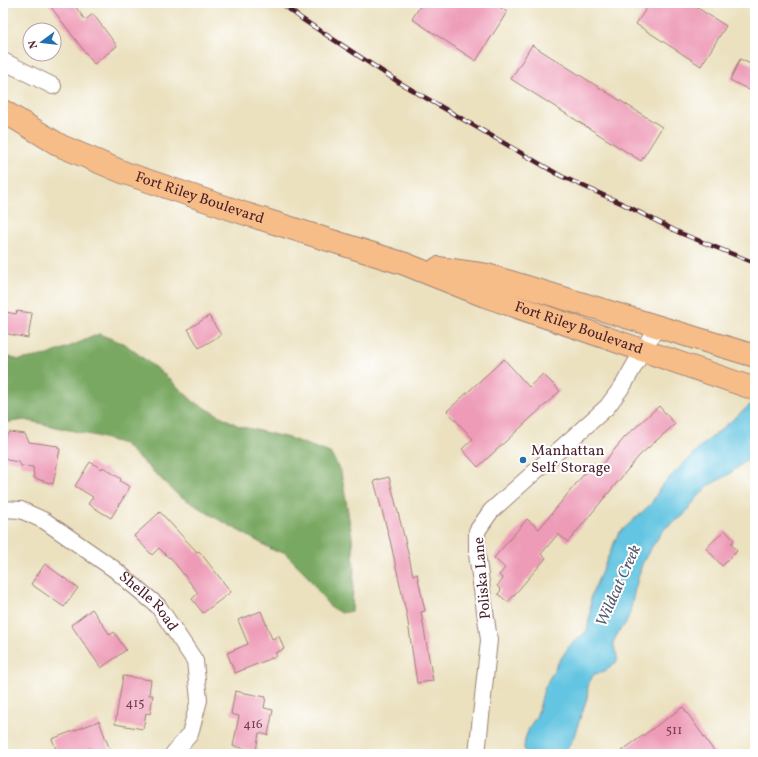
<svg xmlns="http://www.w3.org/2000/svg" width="758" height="757" font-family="Vollkorn,serif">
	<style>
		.forest { fill: #79a862; stroke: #626446 }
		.water { fill: #63c5e1; stroke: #567286 }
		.building { fill: #ee9bb7 }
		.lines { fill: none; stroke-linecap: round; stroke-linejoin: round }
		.street-casing { stroke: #9a8075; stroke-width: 18 }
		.highway-casing { stroke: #9a8075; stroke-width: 24 }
		.street { stroke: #fff; stroke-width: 16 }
		.highway { stroke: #f7bd88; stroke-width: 22 }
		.rail-casing { stroke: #4a1f2b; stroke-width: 4.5 }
		.rail { stroke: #fff; stroke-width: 3; stroke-dasharray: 9; stroke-linecap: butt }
		.poi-dot { fill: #1f6fb2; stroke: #fff; stroke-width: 1.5 }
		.labels { text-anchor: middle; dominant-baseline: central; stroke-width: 4; stroke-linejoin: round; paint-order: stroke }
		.number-label { font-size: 13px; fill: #733e4e }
		.street-label { font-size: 15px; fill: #4a1f2b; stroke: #fff }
		.poi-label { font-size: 15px; fill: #4a1f2b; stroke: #fff; text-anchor: start }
		.water-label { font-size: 16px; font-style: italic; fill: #53596b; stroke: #fff }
	</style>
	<rect width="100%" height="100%" fill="#fff"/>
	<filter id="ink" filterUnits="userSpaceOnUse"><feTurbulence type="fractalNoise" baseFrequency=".025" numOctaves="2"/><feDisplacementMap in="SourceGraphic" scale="8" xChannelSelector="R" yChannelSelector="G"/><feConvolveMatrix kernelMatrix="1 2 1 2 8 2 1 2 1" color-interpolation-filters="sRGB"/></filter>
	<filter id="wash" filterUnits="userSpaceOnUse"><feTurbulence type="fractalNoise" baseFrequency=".012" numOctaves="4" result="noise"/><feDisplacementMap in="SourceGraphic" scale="16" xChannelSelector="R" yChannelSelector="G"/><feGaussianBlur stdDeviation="0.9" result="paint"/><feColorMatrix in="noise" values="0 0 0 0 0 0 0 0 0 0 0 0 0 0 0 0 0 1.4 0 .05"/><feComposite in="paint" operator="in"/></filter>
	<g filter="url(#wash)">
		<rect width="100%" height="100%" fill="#ebe1bf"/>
		<!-- forest -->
		<path class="forest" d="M99,334l26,10 41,32 28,26 45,24 50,12 41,15 10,16 3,13 9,55 2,31 -1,20 -1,23 -11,2 -11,-6 -24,-33 -22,-22 -9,-1 -66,-37 -32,-20 -53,-50 -28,-8 -71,-16 -22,3v-68l16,5 28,-5 24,-9z"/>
		<!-- water -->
		<path class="water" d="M755,401v51l-12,11 -15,12 -19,10 -14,15 -12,16 -18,12 -16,23 -7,13 -7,25 -5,23 -4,11 -6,7 -5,8 -2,5 4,13v6l-10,8 -12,4 -3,3 -4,9 -1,12 -14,41 -6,10 -6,5h-35l-2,-6 1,-9 5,-13 6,-9 3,-8 5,-20 5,-10 9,-16 12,-18 17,-14 3,-16 1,-19 21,-48 6,-14 33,-30 11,-19 37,-37z"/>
		<g id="blocks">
			<!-- building -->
			<path class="building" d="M48,3h25l12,17 8,-6 24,32 -23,18z
				M422,3h71l14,9 -31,49 -64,-42z
				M650,3h40l36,23 -25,40 -65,-42z
				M532,45l130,82 -21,34 -130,-82z
				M740,59l15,7v27l-25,-13z
				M17,311l15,2 -4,25 -25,-5 3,-21 10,2z
				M209,316l12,19 -22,13 -11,-19z
				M504,359l25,28 14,-13 17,17 -82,76 -16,-18 11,-10 -26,-28z
				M659,406l16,18 -36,32 -71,86 -10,-8 -17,20 5,4 -38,44 -10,-8 3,-4 -4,-4 6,-7 -4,-4 6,-7 -11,-10 33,-39 12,10 54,-66 6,5 26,-31z
				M9,432l16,2 4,8 29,4v2l2,1 -7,35 -19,-6 -1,-11 -12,-1 -2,-4 -12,-2 -4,-6v-14z
				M90,462l12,7 1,-2 18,12 -1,2 10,6 -19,31 -23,-14 5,-7 -18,-11z
				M389,477l17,67 7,31 4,-1 8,37 -4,1 12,69 -16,2 -10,-67 -17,-76 -16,-59z
				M160,512l37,40 2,-1 32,41 -28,21 -11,-14 6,-6 -28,-36 -1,1 -10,-10 -7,7 -18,-19z
				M725,530l9,10 -3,4 6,7 -15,15 -16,-18z
				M45,564l33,24 -14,19 -33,-23z
				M92,609l18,26 4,-3 12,18 -25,18 -30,-43z
				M261,611l11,28 7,-3 5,13 -9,4 2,3 -42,17 -8,-20 21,-9 -10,-24z
				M123,676l28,4 -2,15h4l-3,19 -4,-1 -3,16 -28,-5z
				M235,691l31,6 -2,11 9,2 -5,25 -9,-2 -3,18 -23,-5 6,-30 -8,-2z
				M683,707l33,47h-99z
				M99,721l11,29 -10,4h-7l-3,-6 -16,6h-16l-6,-15z"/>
		</g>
	</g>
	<g filter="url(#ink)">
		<use href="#blocks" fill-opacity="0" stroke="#9a8075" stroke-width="1"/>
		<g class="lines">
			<!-- street casing -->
			<g class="street-casing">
				<g id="street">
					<path d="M3,61l50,25"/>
					<path id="s1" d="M3,509l18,1 24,11 69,48 44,37 37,55 4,39 -9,34 -17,20"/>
					<path d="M477,754l12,-114 -12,-86v-23l14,-20 116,-104 17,-23 19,-34 14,-23"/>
				</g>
			</g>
			<!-- highway casing -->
			<g class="highway-casing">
				<g id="highway">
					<path id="s2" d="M3,111l58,35 64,27 118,40 162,51 80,32 270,93"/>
					<path d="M438,268l49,7 268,81"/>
				</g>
			</g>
			<!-- street -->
			<use href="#street" class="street"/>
			<!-- highway -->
			<use href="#highway" class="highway"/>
			<!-- rail casing -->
			<g class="rail-casing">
				<path id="rail" d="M281,3l21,16 98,64 161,93 62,28 57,29 75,30"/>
			</g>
			<!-- rail -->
			<use href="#rail" class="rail"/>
		</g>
	</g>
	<!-- markers -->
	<circle class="poi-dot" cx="523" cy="460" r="4"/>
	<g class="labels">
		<!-- number labels -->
		<g class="number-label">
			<text x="135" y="704">415</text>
			<text x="253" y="725">416</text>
			<text x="674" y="731">511</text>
		</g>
		<!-- street labels -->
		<g class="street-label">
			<text stroke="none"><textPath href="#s2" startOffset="216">Fort Riley Boulevard</textPath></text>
			<text stroke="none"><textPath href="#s2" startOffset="617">Fort Riley Boulevard</textPath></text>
			<text transform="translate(483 578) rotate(-95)">Poliska Lane</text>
			<text stroke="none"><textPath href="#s1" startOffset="176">Shelle Road</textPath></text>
		</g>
		<!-- poi labels -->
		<g class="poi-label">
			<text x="531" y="451">Manhattan<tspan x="531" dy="17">Self Storage</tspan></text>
		</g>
		<!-- water labels -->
		<g class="water-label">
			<text transform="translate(619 586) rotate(-66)">Wildcat Creek</text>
		</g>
	</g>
	<!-- margin -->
	<rect width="758" height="757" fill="none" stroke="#fff" stroke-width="16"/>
	<!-- north arrow -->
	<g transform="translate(42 42) rotate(255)"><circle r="19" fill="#ffffff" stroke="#b7a5aa"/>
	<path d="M0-3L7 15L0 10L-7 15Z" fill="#1f6fb2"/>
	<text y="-6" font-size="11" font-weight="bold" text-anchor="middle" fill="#4a1f2b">N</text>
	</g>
</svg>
